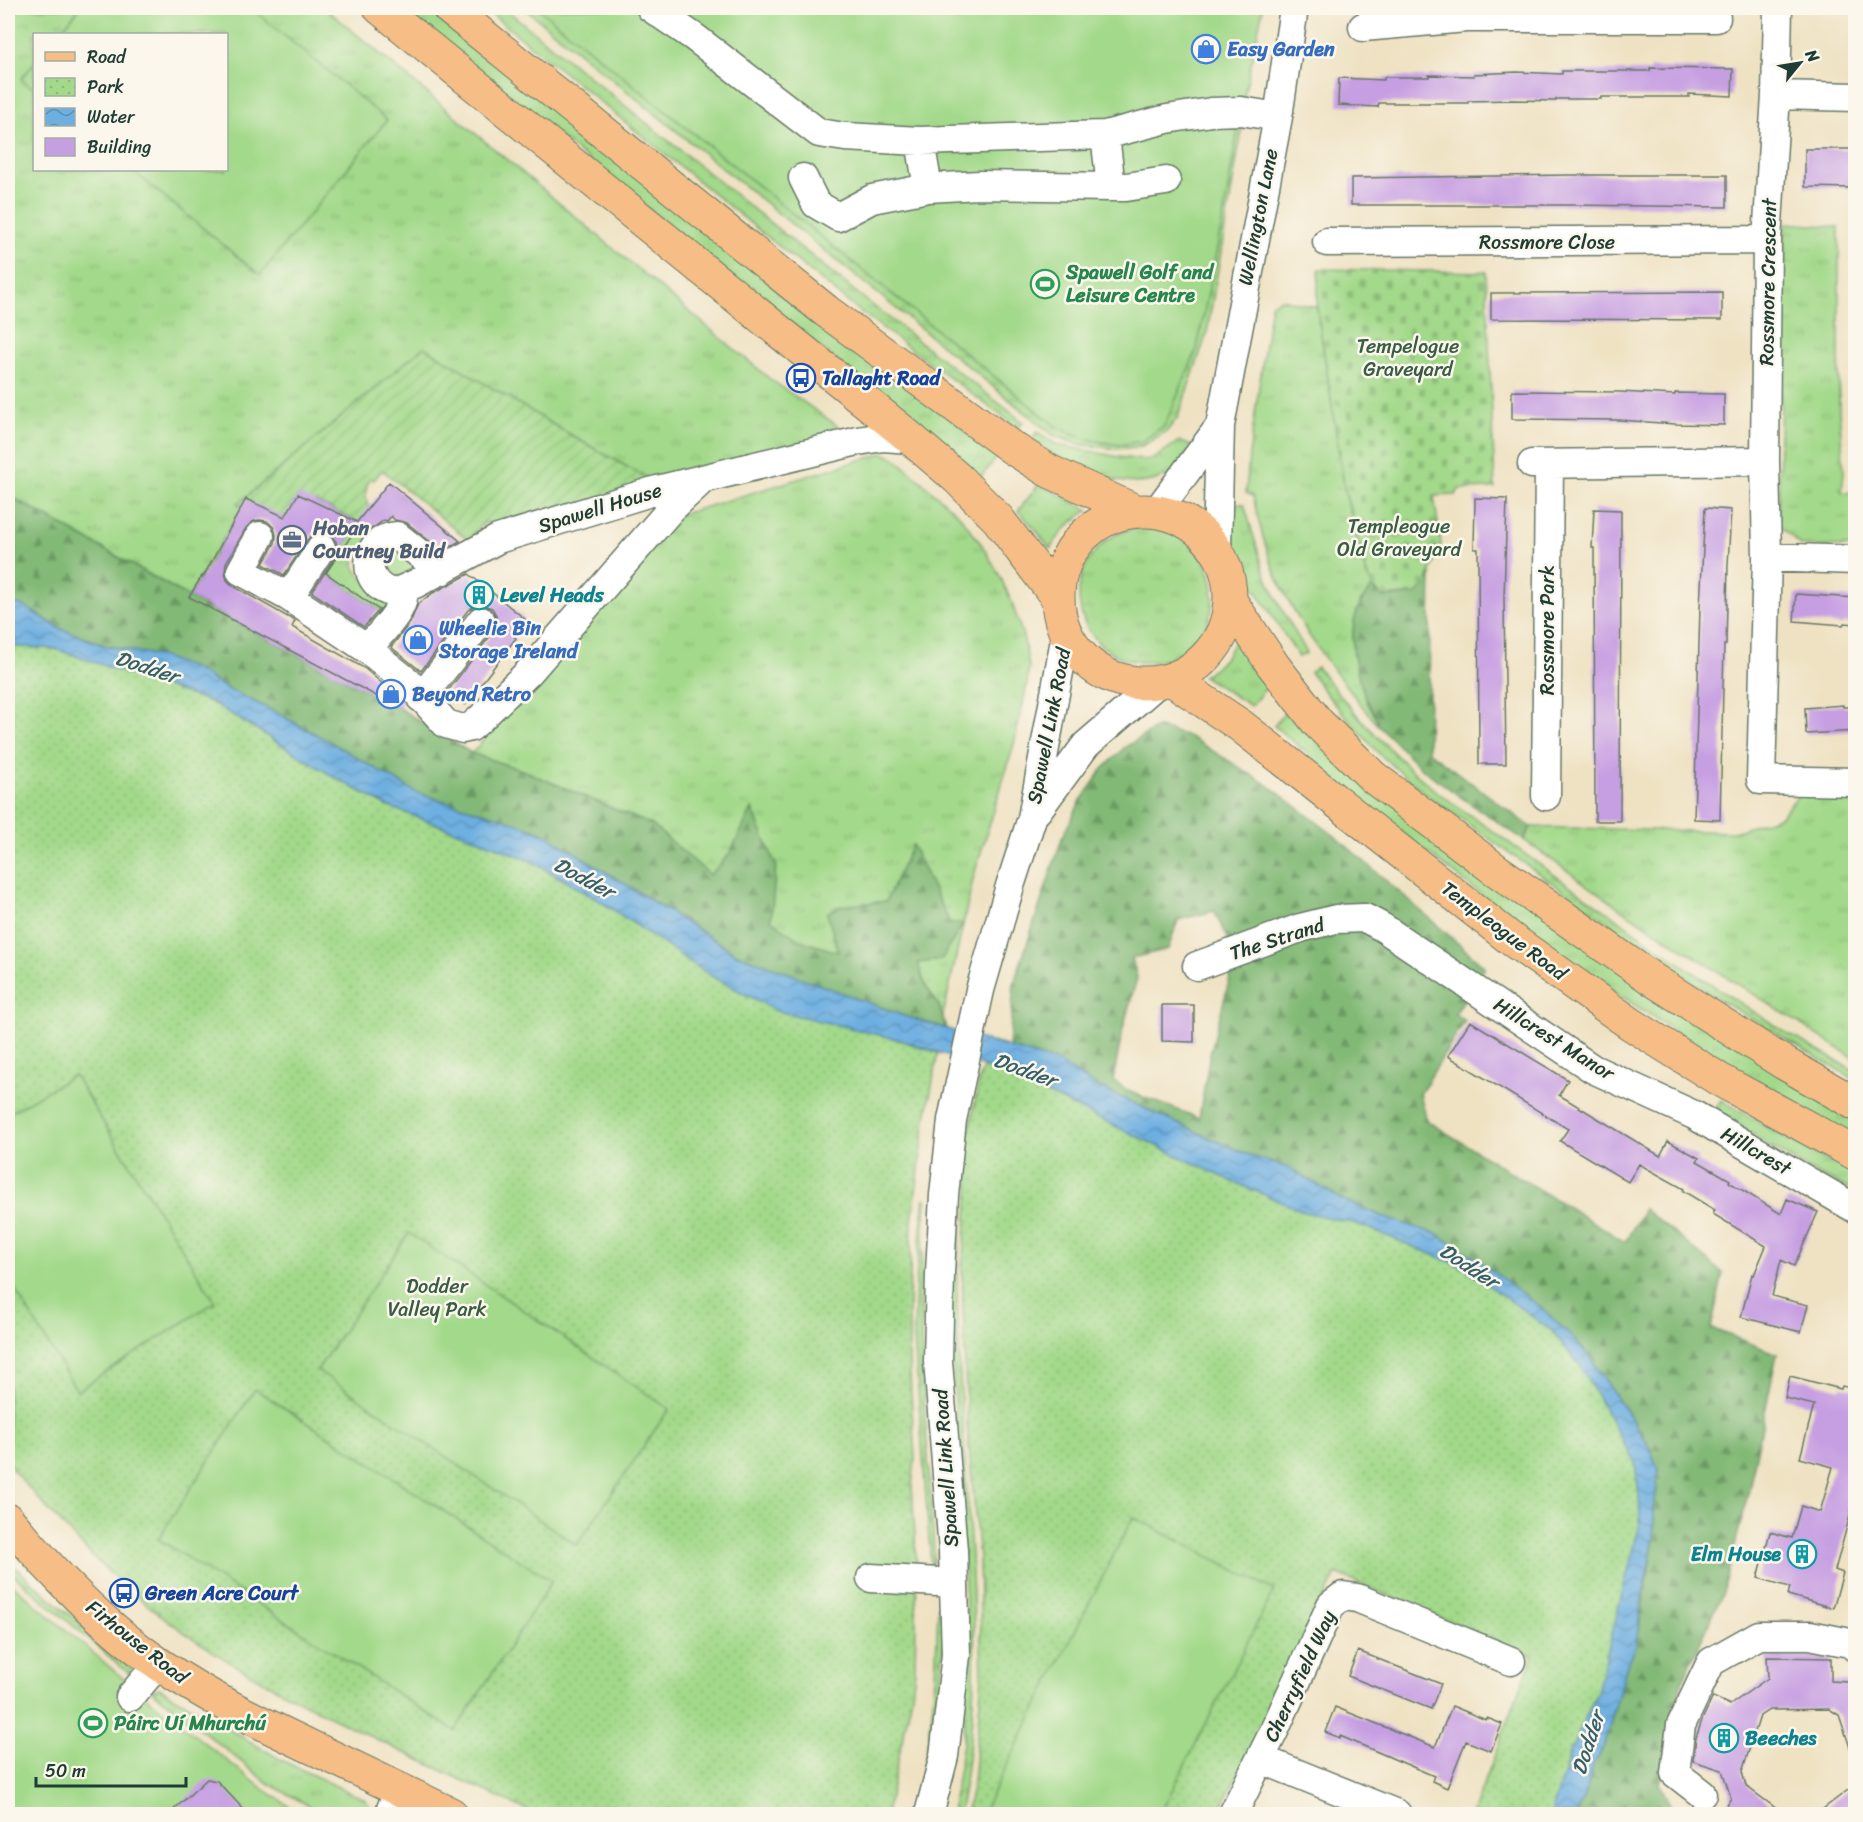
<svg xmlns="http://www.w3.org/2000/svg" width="1863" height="1822" font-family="Sriracha,sans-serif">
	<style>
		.grass { fill: url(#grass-tufts); stroke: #618b5f; stroke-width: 1.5; fill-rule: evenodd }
		.forest { fill: url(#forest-firs); stroke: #507b55; stroke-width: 1.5; fill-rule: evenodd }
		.cemetery { fill: url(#cemetery-stones); stroke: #618b5f; stroke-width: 1.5 }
		.park { fill: url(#park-dots); stroke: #618b5f; stroke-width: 1.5 }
		.garden { fill: url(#garden-furrows); stroke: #618b5f; stroke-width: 1.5 }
		.pitch { fill: #a3d98a; stroke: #618b5f; stroke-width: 1.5 }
		.water { fill: url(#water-waves); stroke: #46768a; stroke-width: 1.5 }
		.building { fill: #c69ee2 }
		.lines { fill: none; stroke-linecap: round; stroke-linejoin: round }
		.minor-casing { stroke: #687766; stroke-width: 31 }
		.major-casing { stroke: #687766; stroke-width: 35 }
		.minor { stroke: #fff; stroke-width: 28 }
		.major { stroke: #f6be86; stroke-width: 33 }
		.labels { text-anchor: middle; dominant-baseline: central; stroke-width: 5; stroke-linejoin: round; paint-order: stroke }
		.shop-label { font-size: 20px; font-weight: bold; fill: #366cbe; stroke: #fbf7ec; text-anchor: start }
		.street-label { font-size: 20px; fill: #1f3d34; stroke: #fbf7ec }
		.leisure-label { font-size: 20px; font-weight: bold; fill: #27864d; stroke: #fbf7ec; text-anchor: start }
		.park-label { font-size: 20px; fill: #395c45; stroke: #fbf7ec }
		.transit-label { font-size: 20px; font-weight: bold; fill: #164399; stroke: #fbf7ec; text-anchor: start }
		.service-label { font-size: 20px; font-weight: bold; fill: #4e5e75; stroke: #fbf7ec; text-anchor: start }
		.culture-label { font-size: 20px; font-weight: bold; fill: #0d838f; stroke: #fbf7ec; text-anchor: start }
		.water-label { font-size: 21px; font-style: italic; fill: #365f68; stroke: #fbf7ec }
	</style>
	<defs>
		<pattern id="grass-tufts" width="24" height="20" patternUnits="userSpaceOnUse" patternTransform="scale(1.5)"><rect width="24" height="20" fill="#a3d98a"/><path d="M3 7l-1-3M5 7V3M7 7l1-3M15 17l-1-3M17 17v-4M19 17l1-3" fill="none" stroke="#8cbb78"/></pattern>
		<pattern id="forest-firs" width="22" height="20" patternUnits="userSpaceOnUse" patternTransform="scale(1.5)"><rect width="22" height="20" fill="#82b976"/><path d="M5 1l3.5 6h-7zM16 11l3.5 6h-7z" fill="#6a9862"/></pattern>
		<pattern id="cemetery-stones" width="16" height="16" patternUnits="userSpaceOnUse" patternTransform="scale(1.5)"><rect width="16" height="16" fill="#a3d98a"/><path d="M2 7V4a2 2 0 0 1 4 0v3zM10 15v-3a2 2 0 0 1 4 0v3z" fill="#8cbb78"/></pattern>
		<pattern id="park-dots" width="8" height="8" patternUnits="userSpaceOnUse" patternTransform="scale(1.5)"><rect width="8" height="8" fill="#a3d98a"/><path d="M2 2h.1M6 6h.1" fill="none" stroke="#8cbb78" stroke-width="1.8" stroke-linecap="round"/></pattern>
		<pattern id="garden-furrows" width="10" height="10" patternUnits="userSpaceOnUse" patternTransform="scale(1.5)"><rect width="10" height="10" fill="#a3d98a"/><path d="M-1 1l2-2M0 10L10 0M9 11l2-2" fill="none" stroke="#8cbb78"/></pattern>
		<pattern id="water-waves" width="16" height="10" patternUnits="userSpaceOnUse" patternTransform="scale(1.5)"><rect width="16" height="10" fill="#6dafe1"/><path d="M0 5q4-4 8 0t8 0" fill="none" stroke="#5990b7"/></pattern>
	</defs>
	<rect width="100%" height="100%" fill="#fbf7ec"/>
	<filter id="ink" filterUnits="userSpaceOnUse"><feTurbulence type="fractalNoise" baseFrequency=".0167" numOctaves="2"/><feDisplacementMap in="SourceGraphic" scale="12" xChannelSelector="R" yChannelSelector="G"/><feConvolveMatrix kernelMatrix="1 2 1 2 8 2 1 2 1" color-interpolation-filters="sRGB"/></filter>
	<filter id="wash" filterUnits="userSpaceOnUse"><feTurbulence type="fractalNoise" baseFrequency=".008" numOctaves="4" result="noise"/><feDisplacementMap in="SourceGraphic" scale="24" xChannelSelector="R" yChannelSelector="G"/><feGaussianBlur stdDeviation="1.35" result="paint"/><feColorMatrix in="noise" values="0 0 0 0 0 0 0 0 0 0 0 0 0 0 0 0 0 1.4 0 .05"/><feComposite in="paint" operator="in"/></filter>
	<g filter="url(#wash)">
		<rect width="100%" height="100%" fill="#efe2c3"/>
		<!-- grass -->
		<path class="grass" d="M8,8h317l445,371 75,52 -191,51 -75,-42 -155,-92 -185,155 4,3 -54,91 -181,-102zM34,34h192v136h-192z
			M400,8h34l564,448 -17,21z
			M484,8h20l358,289 161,125 -5,6 -164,-121z
			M524,8h14l20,15 5,-6 556,142 124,-35 -36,209 -29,84 -11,14 -25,15 -25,3 -39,-5 -25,-9z
			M1785,223l54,4v184l5,61 -2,20 13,1v54l-53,-1 -24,-21z
			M1281,299l36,8 28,184 21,83 7,13 -13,15 6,99 12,20 -2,2c-37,-45 -74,-90 -98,-144 -12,-26 -19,-55 -25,-83l-7,-3 3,-38 22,-151z
			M1037,432l20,13 62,12 23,3 11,-1 26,-18 13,5c-6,9 -12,20 -20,26 -40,29 -107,-8 -141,-33z
			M883,453l13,6 64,57 22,29 19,33 11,25 11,33 6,30 -3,24 -13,58 -39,127 -33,150 -470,-271 92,-105 110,-132z
			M1039,484l50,26c-19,12 -27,21 -39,39l-15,-20 -17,-18z
			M1244,504l20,67 16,35 27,47 -8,4c-22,-35 -52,-75 -65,-114 -4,-13 -5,-25 -6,-38z
			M357,527l10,6 2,-2 5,4c-6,7 -19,18 -20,27 -3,12 31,34 40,41l-9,11 -59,-41z
			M1079 595a67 67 0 1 1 134 0a67 67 0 1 1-134 0Z
			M390,548l26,19 -21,19 -18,-24z
			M1235,636l34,48 -18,22 -48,-30c14,-7 30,-25 32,-40z
			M1317,667c36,46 75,88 120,125l254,179 94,61 70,39v9l-135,-80 -46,-31 -248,-175 -47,-40 -51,-58 -18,-24z
			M1290,706l565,413v21l-136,-80 -161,-105 -223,-175 -28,-27 -33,-27z
			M1802,791l53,2v266l-230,-147 -101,-72 7,-13 203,5 47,-16z
			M1721,1100l70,41 64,34v16l-44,-20 -98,-59z
			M958,1188h6c-2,30 -6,61 -7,91 0,39 2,79 4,118 7,142 27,276 -2,417h-8l13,-76 4,-100 -18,-329z
			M924,1199h2c-3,43 -6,85 -5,128 1,76 10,152 13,228v5l-3,6 -17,-231 2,-53z
			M15,1567l124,108 -1,6 -128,-109z
			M938,1607l3,4 4,14 -7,92 -14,66 -9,31h-5c23,-67 26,-136 28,-207z
			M159,1688l126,74 81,38 8,14h-50l-56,-31 -116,-92z"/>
		<!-- forest -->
		<path class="forest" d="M8,495l181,102 210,111 72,45 51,17 130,55 58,50 20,-22 22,-44 24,56 -5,55 28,20 39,12 -11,-39 13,-7 46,-5 26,-56 38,78 13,1 -22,36 -23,3 7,22 14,20 7,23 -42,-12 -167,-62 -193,-121 -127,-40 -85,-50 -55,-30 -51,-25 -29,-18 -33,-13 -60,-12 -45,-17 -37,-23 -14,-2z
			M1431,570l-3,181 103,76 -7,13 -62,-42 -42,-31 -44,-44 2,-2c-19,-31 -36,-84 -17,-119 3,-5 8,-10 12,-15l10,10c28,-1 37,0 48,-27z
			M1158,727l32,10 78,48 67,51 150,131 -30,47 10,7 -45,73 7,27 198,121 19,-33 79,64 -12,55 66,26 -29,140 -25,99 -42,92 -21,99 14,30h-97l14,-37 2,-13 10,-16 24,-83 9,-19 18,-108v-31l3,-19 -4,-33 -7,-14 -55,-82 -14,-17 -191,-124 -45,-19 -52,-31 -36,-11 -39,-17 -118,-54 -39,-24 -48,-15 5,-64 48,-145 18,-36 22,-32 23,-23zM1214,911l19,39 2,9 -25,95 -11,64 -69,-26 -17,-12 10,-52 14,-50 -5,-20 36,-9 10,-29z"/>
		<!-- cemetery -->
		<path class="cemetery" d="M1319,269l167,3 9,216 -36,1 -3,6 -22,1 7,48 -16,42 -9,8 -33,3 -10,-10 -6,-13 -22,-83 -28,-184z"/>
		<!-- park -->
		<path class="park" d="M8,646l48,3 157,54 123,75 51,28 101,37 43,18 66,38 116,78 225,76 -12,65 -14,103 -3,80v58l6,100 -3,28 5,81 -2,102 -3,26 -26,118h-350c-52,-23 -104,-48 -156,-73 -81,-39 -161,-79 -231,-135 -50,-39 -93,-87 -135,-135l-6,-9z
			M993,1042l64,20 39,24 118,54 39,17 36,11 52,31 45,19 51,16 106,75 34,33 14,17 55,82 13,29 -5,37v31l-13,67 -5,41 -9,19 -24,83 -10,16 -2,13 -14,37h-105l61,-158 -197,-82 -118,240h-252l7,-31 9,-107 -3,-117 -12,-135 -5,-155 7,-77 -2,-49 13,-67z"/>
		<!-- garden -->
		<path class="garden" d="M424,347l155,93 75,42 -160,48 -9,-8 -6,6 1,9 -9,5 -89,-72 -8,10 -3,-2c-8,10 -5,20 -2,31l-9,14 -44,-21 -19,30 -59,-28z"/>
		<!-- pitch -->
		<path class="pitch" d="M80,8h171l136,112 -127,155 -128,-105h94v-136h-168z
			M538,8h725l-22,103 -18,107 -26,131 -32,76 -23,16 -23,4 -33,-6 -29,-12z
			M34,63v26l-13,-10z
			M74,1075l141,227 -138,89 -69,-113v-164z
			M409,1233l260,176 -92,136 -260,-175z
			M255,1389l297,192 -97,150 -297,-192z
			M1133,1517l141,73 -114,224h-178z
			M8,1581l129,109 125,98 39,26h-293z"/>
		<!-- water -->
		<path class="water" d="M8,603l14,2 37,23 44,17 61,12 33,13 29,18 51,25 55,30 85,50 79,23 48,17 193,121 167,62 153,46 39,24 118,54 40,17 35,11 52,31 45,19 51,16 37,23 69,52 34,33 14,17 55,82 13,29 -5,37v31l-13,67 -5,41 -9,19 -24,83 -10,16 -2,13 -14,37h-26l20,-64 26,-58 43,-168 -1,-29 -4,-32 -55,-97 -28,-35 -89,-64 -103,-42 -55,-13 -76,-32 -226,-107 -106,-34 -120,-28 -64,-34 -116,-78 -66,-38 -43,-18 -101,-37 -51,-28 -123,-75 -157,-54 -48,-3z"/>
		<g id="blocks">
			<!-- building -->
			<path class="building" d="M1650,68l83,1 -1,27 -43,-2v3h-88v2h-45v2l-43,-1 -45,1v2h-89l-1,4 -40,-2 1,-27 45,2v-3h45v-2l45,1v-2l43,-2 45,2v-3h88z
				M1805,149h47v39l-47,-1z
				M1569,175h158v32l-158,-2h-218v-27z
				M1722,292v28l-231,-1v-26z
				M1512,391l108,1 55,3v-2l49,1v31l-49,-1 -56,-4 -107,-1z
				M389,482l71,59 -18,10 -35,-28 -12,-3 -4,-4 -4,5 -3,-1 -18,13 -9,-6 -31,46 53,37 -15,17 -52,-35 23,-35 2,-8 -1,-8 -7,-7 -7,-2 -8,1 -6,6 -24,36 -21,-11 12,-21 1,-8 -2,-7 -7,-7 -8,-1 -7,2 -6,6 -20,35 -1,9 2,8 6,6 62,35 -3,6 72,41 39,33 -4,7 -210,-111 13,-21 1,1 43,-78 39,18 13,-23 59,28z
				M1475,498l32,1 -3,99 2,166h-27l-1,-215h-4z
				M1705,508l26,2 -3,55 -2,80h-2l-4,175 -26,-1 6,-212z
				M1594,509l27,1 -1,311h-25l-1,-273h-2z
				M469,574l56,45 -13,15 4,4 -51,67 -18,-13 47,-61 3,-7 -1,-9 -4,-7 -9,-3 -9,1 -6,4 -47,61 -30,-24 19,-24 8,-19 15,-11z
				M1796,594l60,4v26l-12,-1 -1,2 -49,-4z
				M1843,705v2h13v24l-50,3 -1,-26z
				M1162,1005h32v37l-32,-1z
				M1470,1021l98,59 -9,15 101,61 8,-15 31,17 -2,3 33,19 -1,2 52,32 6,-15 31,13 -24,54 -13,-6 -9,36 36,9 -7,27 -60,-15 11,-43 2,1 12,-29 -53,-32 2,-4 -32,-19 1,-2 -45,-25 -11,18 -68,-41 8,-12 -120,-73z
				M1790,1376l51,13 1,-3 14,3v104l-21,77 8,3 -10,35 -45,-13 2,-8 -32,-9 12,-46 22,6 9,-32 19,6 13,-45 -33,-9 14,-53 -29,-7z
				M1358,1651l83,33 -10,25 -83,-33z
				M1767,1657l64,1v23l17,1 8,6v67l-3,1 -14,-41 -10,-6 -60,1 -9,6 -18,56 4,14 39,29h-64l10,-17 -9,-28 -29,-9 3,-23 6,-18 11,-23 17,8 38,-27z
				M1452,1706l34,14 1,-2 15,6 -11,27 -25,-10 -19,47 -15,-7 2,-5 -94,-40v2l-15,-6 10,-25 100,40z
				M207,1779l10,2 32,34h-81z
				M1856,1784v31h-41z"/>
		</g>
	</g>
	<g filter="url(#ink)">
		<use href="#blocks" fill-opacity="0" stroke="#687766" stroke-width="1.5"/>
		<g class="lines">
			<!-- minor casing -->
			<g class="minor-casing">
				<path id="minor" d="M651,8l43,29 125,96 26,4 75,4 185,-6 62,-16 44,-7 30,-1 37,6
					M1778,8l-2,87 -9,145 -2,221 2,96 -6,223 95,2
					M1363,27l103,-9h250
					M1776,95l80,2
					M1105,135l6,52h15l40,-6
					M920,141l8,47
					M803,178l13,26 22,13 34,-18 56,-11 51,-3 132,2
					M1327,242l440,-2
					M1532,464l233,-3
					M1157,511l63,-85
					M260,536l-19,35 48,26
					M321,548l-32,49 78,52 40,32 39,43 17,5 8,-2 9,-8 48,-46 143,-164 29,-27
					M1217,549l3,-123 58,-309 16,-109
					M1767,557l89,3
					M441,571l-44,-35c-36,2 -37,50 -3,57l21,-9 83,-45 159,-49 201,-49 25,-4 28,2
					M367,649c11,-14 40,-40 36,-58
					M421,698l60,-77
					M1546,796l3,-332
					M1037,811l49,-66 73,-63
					M1197,966l103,-38 36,-9 29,-1 17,9 211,142 101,46 162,94
					M871,1578l83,5
					M130,1697l28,-33
					M1261,1759l136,55
					M1702,1794l-27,-21 6,-48 30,-63 48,-27h51l40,8 6,5
					M389,1814l10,-25
					M929,1814l15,-58 12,-101 -3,-104 -15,-190 2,-88 4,-78 8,-75 28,-130 30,-104 22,-68 34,-184
					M1233,1814l42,-85 56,-124 12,-9 14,2 154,63"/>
			</g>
			<!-- major casing -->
			<g class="major-casing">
				<path id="major" d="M380,8l522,423 55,47 41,41 58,77
					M449,8l377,303 185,136 38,24 84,39
					M1058 597a86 86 0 1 1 172 0a86 86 0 1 1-172 0Z
					M1231,602l42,63 45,58 55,54 123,93 159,111 129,82 72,41
					M1171,679l70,47 270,213 120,85 89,56 136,74
					M8,1520c44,53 94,105 151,144 48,33 100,58 152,83 47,22 93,45 140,67"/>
			</g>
			<!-- minor -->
			<use href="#minor" class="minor"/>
			<!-- major -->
			<use href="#major" class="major"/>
		</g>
	</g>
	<!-- icons -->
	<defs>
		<g id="shop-ring" transform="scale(1.5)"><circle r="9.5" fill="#fbf7ec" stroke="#3f7fe0" stroke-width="1.5"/><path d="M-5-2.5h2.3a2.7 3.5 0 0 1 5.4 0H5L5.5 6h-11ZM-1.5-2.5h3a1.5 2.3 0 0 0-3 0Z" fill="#3f7fe0"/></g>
		<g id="stadium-ring" transform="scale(1.5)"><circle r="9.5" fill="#fbf7ec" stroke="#2e9e5b" stroke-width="1.5"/><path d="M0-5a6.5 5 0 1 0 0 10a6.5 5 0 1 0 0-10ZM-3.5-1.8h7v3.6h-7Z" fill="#2e9e5b"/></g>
		<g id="bus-ring" transform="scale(1.5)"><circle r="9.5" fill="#fbf7ec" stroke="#1a4fb4" stroke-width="1.5"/><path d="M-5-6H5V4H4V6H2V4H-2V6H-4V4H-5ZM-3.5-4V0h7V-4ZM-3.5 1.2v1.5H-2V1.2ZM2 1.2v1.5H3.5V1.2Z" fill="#1a4fb4"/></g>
		<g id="office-ring" transform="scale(1.5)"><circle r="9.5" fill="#fbf7ec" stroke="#5c6f8a" stroke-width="1.5"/><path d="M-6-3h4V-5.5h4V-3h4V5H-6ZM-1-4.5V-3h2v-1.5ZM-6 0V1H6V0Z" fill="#5c6f8a"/></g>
		<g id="building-ring" transform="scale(1.5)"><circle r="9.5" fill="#fbf7ec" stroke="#0f9aa8" stroke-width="1.5"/><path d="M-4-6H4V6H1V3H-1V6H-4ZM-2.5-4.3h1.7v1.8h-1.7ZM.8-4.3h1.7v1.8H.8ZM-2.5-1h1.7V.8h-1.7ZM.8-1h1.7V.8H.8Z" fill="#0f9aa8"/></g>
	</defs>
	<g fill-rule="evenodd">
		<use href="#shop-ring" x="1206" y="49"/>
		<use href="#stadium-ring" x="1045" y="284"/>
		<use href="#bus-ring" x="801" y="378"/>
		<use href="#office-ring" x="292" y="540"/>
		<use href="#building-ring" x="479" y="595"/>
		<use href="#shop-ring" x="418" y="640"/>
		<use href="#shop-ring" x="391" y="694"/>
		<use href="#building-ring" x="1802" y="1554"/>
		<use href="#bus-ring" x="124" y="1593"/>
		<use href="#stadium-ring" x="93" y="1723"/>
		<use href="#building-ring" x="1724" y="1738"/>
	</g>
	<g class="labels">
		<!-- shop labels -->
		<g class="shop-label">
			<text x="1227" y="49">Easy Garden</text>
			<text x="439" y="628">Wheelie Bin<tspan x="439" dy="23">Storage Ireland</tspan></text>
			<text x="412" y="694">Beyond Retro</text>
		</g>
		<!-- street labels -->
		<g class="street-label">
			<text transform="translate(1258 217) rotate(-79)">Wellington Lane</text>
			<text x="1547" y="242">Rossmore Close</text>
			<text transform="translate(1768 282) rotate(-89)">Rossmore Crescent</text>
			<text transform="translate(600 508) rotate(-17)">Spawell House</text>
			<text transform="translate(1547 630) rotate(-90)">Rossmore Park</text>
			<text transform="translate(1049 726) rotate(-79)">Spawell Link Road</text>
			<text transform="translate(1504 931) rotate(37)">Templeogue Road</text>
			<text transform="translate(1277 939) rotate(-18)">The Strand</text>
			<text transform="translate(1554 1039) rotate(32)">Hillcrest Manor</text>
			<text transform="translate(1756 1151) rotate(30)">Hillcrest</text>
			<text transform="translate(946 1468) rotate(-94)">Spawell Link Road</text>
			<text transform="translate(137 1642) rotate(38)">Firhouse Road</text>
			<text transform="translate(1300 1676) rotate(-65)">Cherryfield Way</text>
		</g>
		<!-- leisure labels -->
		<g class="leisure-label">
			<text x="1066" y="272">Spawell Golf and<tspan x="1066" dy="23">Leisure Centre</tspan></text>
			<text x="114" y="1723">Páirc Uí Mhurchú</text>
		</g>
		<!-- park labels -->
		<g class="park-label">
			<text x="1408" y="346">Tempelogue<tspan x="1408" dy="23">Graveyard</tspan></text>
			<text x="1399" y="526">Templeogue<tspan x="1399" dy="23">Old Graveyard</tspan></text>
			<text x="437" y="1286">Dodder<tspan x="437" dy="23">Valley Park</tspan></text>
		</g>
		<!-- transit labels -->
		<g class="transit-label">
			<text x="822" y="378">Tallaght Road</text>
			<text x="145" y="1593">Green Acre Court</text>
		</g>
		<!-- service labels -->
		<g class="service-label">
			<text x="313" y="528">Hoban<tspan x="313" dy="23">Courtney Build</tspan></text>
		</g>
		<!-- culture labels -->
		<g class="culture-label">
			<text x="500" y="595">Level Heads</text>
			<text x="1781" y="1554" text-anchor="end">Elm House</text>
			<text x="1745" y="1738">Beeches</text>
		</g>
		<!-- water labels -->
		<g class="water-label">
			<text transform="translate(147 667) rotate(18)">Dodder</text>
			<text transform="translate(584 878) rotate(28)">Dodder</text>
			<text transform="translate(1025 1070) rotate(20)">Dodder</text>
			<text transform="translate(1469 1266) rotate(33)">Dodder</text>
			<text transform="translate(1588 1743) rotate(-72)">Dodder</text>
		</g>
	</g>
	<!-- margin -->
	<rect width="1863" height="1822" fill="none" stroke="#fbf7ec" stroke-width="30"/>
	<!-- legend -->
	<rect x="33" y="33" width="195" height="138" fill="#fbf7ec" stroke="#a3ada2" stroke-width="1.5"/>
	<rect x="45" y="52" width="30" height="9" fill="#f6be86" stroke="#a3ada2" stroke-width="1.5"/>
	<text x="87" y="63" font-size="18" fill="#1f3d34">Road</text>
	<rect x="45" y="78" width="30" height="18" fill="url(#park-dots)" stroke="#a3ada2" stroke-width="1.5"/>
	<text x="87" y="93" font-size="18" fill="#1f3d34">Park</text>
	<rect x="45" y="108" width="30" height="18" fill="url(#water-waves)" stroke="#a3ada2" stroke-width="1.5"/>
	<text x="87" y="123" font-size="18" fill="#1f3d34">Water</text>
	<rect x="45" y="138" width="30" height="18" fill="#c69ee2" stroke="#a3ada2" stroke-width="1.5"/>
	<text x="87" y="153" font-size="18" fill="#1f3d34">Building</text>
	<!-- north arrow -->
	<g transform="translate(1800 63) rotate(60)" stroke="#fbf7ec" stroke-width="4.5" paint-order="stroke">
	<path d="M0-4.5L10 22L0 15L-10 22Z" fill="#1f3d34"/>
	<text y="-9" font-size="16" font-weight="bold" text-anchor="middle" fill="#1f3d34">N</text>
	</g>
	<!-- scale -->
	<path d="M36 1777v9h150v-9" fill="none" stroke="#1f3d34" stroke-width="3"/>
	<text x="45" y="1777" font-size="18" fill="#1f3d34" stroke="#fbf7ec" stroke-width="4.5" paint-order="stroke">50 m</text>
</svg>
